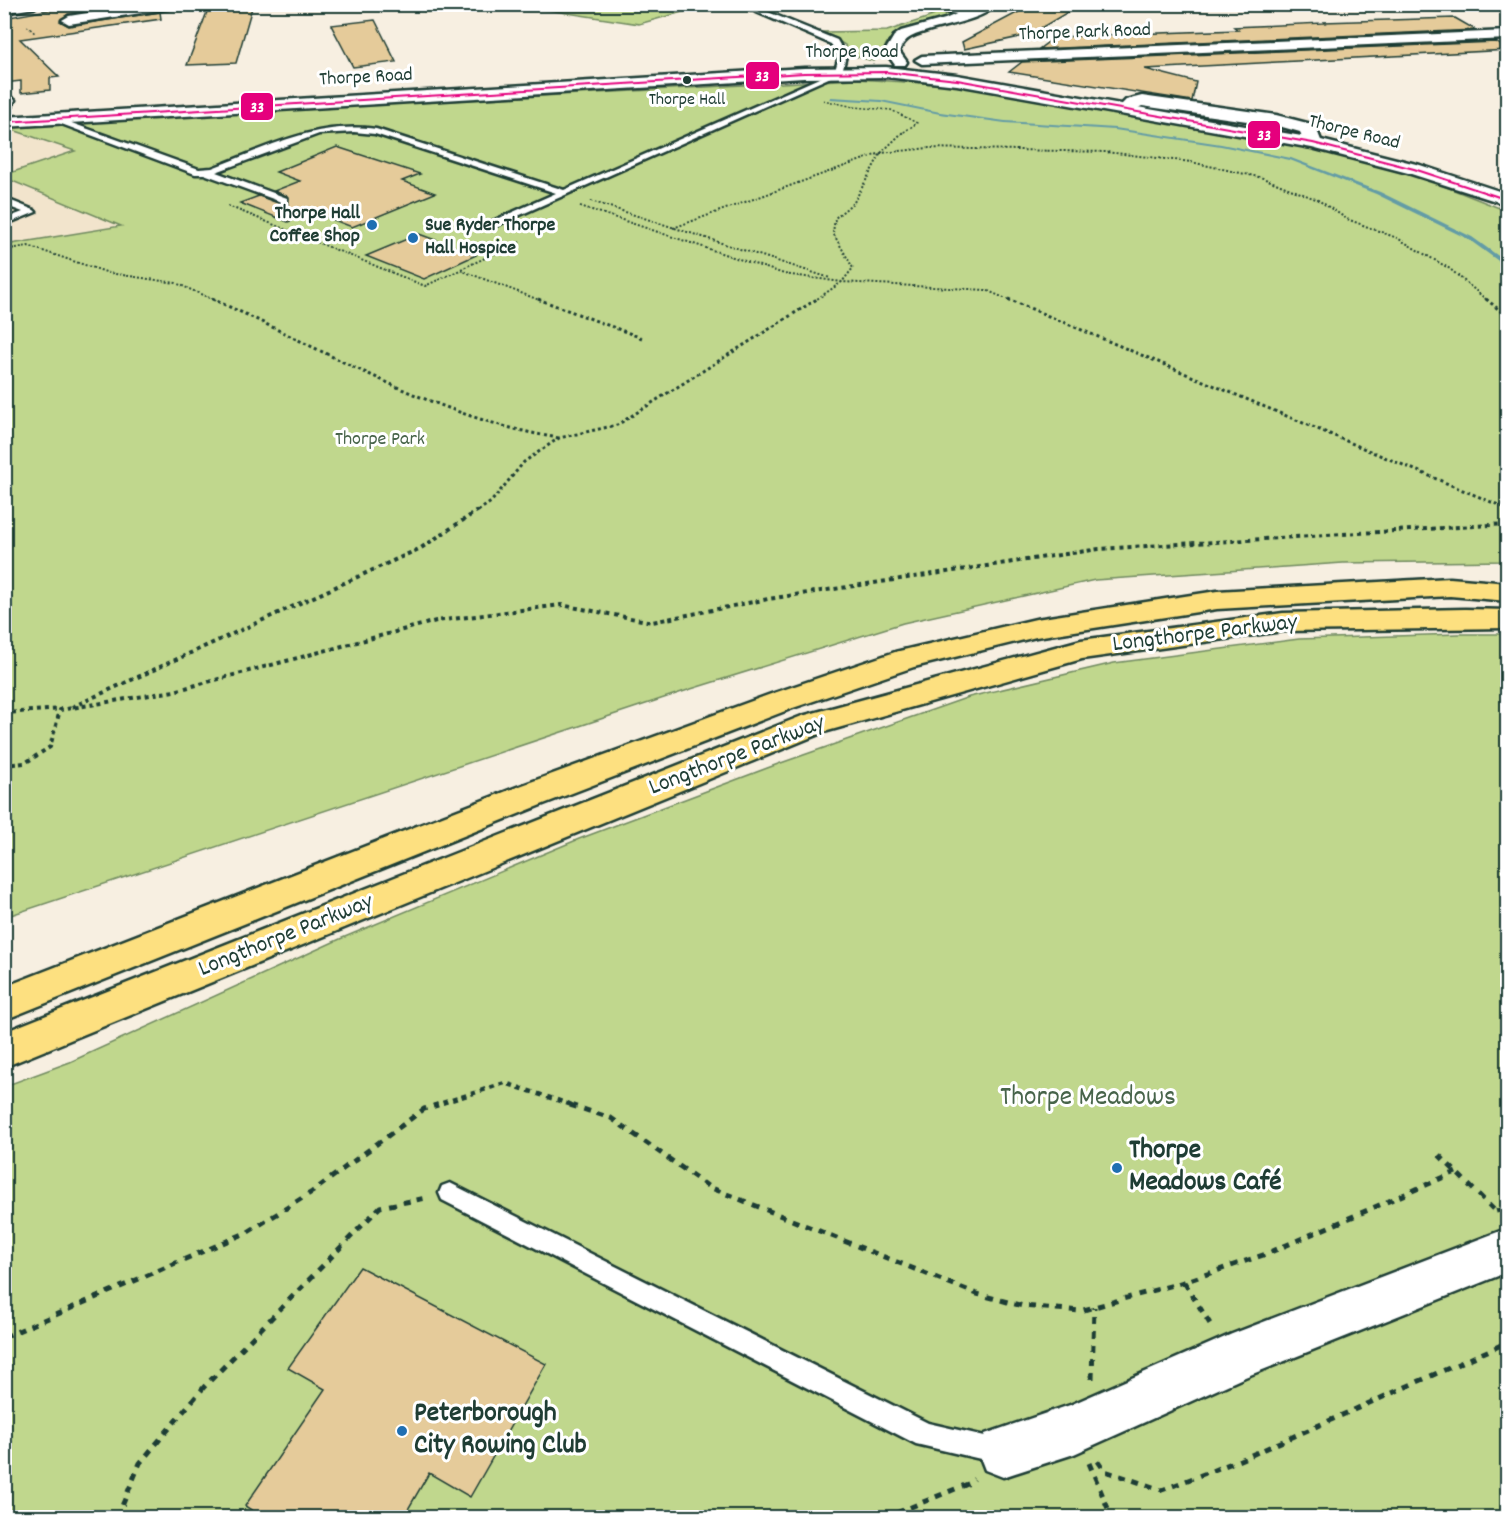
<svg xmlns="http://www.w3.org/2000/svg" width="1512" height="1522" font-family="Dekko,sans-serif">
	<style>
		.built { fill: #f2e4cc }
		.green { fill: #c0d78d; stroke: #708a60; stroke-width: 1.5 }
		.lines { fill: none; stroke-linecap: round; stroke-linejoin: round }
		.stream { fill: #639ca6; fill-rule: evenodd }
		.building { fill: #e5cb9a; stroke: #1f3d34; stroke-width: 1.5 }
		.service-casing { stroke: #1f3d34; stroke-width: 5 }
		.minor-casing { stroke: #1f3d34; stroke-width: 5 }
		.tertiary-casing { stroke: #1f3d34; stroke-width: 5 }
		.primary-casing { stroke: #1f3d34; stroke-width: 5 }
		.path-far5 { stroke: #1f3d34; stroke-width: 1.5; stroke-dasharray: 2 2; stroke-linecap: butt }
		.path-far4 { stroke: #1f3d34; stroke-width: 2; stroke-dasharray: 2 2; stroke-linecap: butt }
		.path-far3 { stroke: #1f3d34; stroke-width: 3; stroke-dasharray: 3 3; stroke-linecap: butt }
		.path-far2 { stroke: #1f3d34; stroke-width: 4; stroke-dasharray: 4 4; stroke-linecap: butt }
		.path-far1 { stroke: #1f3d34; stroke-width: 4.5; stroke-dasharray: 5 5; stroke-linecap: butt }
		.path { stroke: #1f3d34; stroke-width: 5; stroke-dasharray: 7 7; stroke-linecap: butt }
		.service { fill: #fff; fill-rule: evenodd }
		.minor { fill: #fff; fill-rule: evenodd }
		.tertiary { fill: #fff; fill-rule: evenodd }
		.primary { fill: #fde080; fill-rule: evenodd }
		.bus-1-casing { stroke: #fff; stroke-width: 4.5 }
		.bus-1 { stroke: #e5007d; stroke-width: 2 }
		.bus-dot { fill: #1f3d34; stroke: #fff; stroke-width: 2 }
		.poi-dot { fill: #1f6fb2; stroke: #fff; stroke-width: 2 }
		.labels { text-anchor: middle; dominant-baseline: central; stroke-width: 6; stroke-linejoin: round; paint-order: stroke }
		.far-bus-label { font-size: 18px; fill: #1f3d34; stroke: #fff }
		.far-street-label { font-size: 20px; fill: #1f3d34; stroke: #fff }
		.far-poi-label { font-size: 20px; font-weight: bold; fill: #1f3d34; stroke: #fff; text-anchor: end }
		.far-park-label { font-size: 20px; fill: #47644a; stroke: #fff }
		.street-label { font-size: 24px; fill: #1f3d34; stroke: #fff }
		.near-park-label { font-size: 28px; fill: #47644a; stroke: #fff }
		.near-poi-label { font-size: 28px; font-weight: bold; fill: #1f3d34; stroke: #fff; text-anchor: start }
		.line-badge { stroke: #fff; stroke-width: 2 }
		.badge-label { font-size: 16px; text-anchor: middle; font-weight: bold; fill: #fff }
	</style>
	<rect width="100%" height="100%" fill="#f7efe1"/>
	<filter id="ink" filterUnits="userSpaceOnUse"><feTurbulence type="fractalNoise" baseFrequency=".0167" numOctaves="2"/><feDisplacementMap in="SourceGraphic" scale="12" xChannelSelector="R" yChannelSelector="G"/><feConvolveMatrix kernelMatrix="1 2 1 2 8 2 1 2 1" color-interpolation-filters="sRGB"/></filter>
	<g filter="url(#ink)">
		<!-- built -->
		<path class="built" d="M5,128h2l69,23 -71,24z
			M5,178l117,48 -117,19z"/>
		<!-- green -->
		<path class="green" d="M410,5h298l-69,19 -124,-19 -89,7z
			M937,9l16,6 -7,4c-22,5 -61,8 -63,36l-10,6 -22,-6 -6,-10 -21,-13 63,-1 46,-15 -8,-3z
			M856,79l97,6 357,63 116,31 81,32v350l-164,2 -248,17 -192,43 -212,66 -686,228v-672l116,-19 -116,-48 -1,-3 71,-24 -68,-23 239,-16z
			M1459,634h48v883l-1502,1v-432l65,-24 270,-123 239,-100 199,-75 191,-67 145,-34 185,-24z"/>
		<g class="lines">
			<!-- stream -->
			<path class="stream" d="M763,79l12,5 -2,1 -10,-4z
				M831,97l50,3 59,12 65,9 110,7 106,16 70,14 89,34 92,45 36,26v5l-40,-29 -92,-45 -86,-34 -69,-14 -106,-16 -110,-7 -65,-9 -59,-12 -52,-3z"/>
		</g>
		<!-- building -->
		<path class="building" d="M61,4h66l-59,10 -8,7 9,5 91,-14 1,7 -141,20 39,38 -9,1v12l-29,3v-12l-17,2v-65l60,-11z
			M210,4h43l-17,59 -49,2z
			M1030,6l38,6 -39,23 -65,14 -2,-7z
			M1455,18l21,12 -437,19 16,-12 183,-7 -4,-3 91,-4 -2,-1z
			M375,20l21,42 -43,5 -22,-42z
			M1496,42l12,8 -363,19 51,13 -4,19 -183,-29 13,-10z
			M337,147l83,27 -18,7 33,12 -83,34 -39,-15 -25,10 -48,-19 19,-7 24,9 5,-1 1,-7 -15,-6 26,-10 -24,-9z
			M419,234l57,21 -52,24 -58,-23z
			M360,1267l186,97 -76,133 -41,-24 -26,45h-139l-19,-12 80,-117 -37,-21z"/>
		<g class="lines">
			<!-- service casing -->
			<g class="service-casing">
				<path id="service" d="M738,4h10l89,36 9,16 -4,16 -351,156 -5,-3 2,-2 68,-30 -181,-59 -21,-2 -35,2 -103,38 71,26v4l-3,1 -80,-29h-9l-147,-55 7,-2 144,52 13,-1c56,-21 104,-47 164,-39l188,61 271,-119 4,-15 -8,-12z
					M4,198l30,12 2,2 -32,13v-6l19,-7 -19,-7z
					M450,1183l478,240 83,19 4,9 -4,9 -9,4 -86,-20 -474,-244 -3,-7 3,-7z"/>
			</g>
			<!-- minor casing -->
			<g class="minor-casing">
				<path id="minor" d="M40,4l-6,4 -30,5v-8z
					M144,4h36l-6,4 -105,16 -7,-4 7,-4z
					M920,4h29l28,6 2,3 -7,4 -46,-9z
					M4,93l11,7 -5,9 -6,2z
					M1142,96l134,19 39,10 7,18 -3,4h-12l-7,-15 -25,-7 -133,-19 -17,8 -8,-5 9,-9z
					M1508,1228v44l-263,105 -171,77 -71,23 -18,-7 -7,-18 7,-18 85,-29 162,-71z"/>
			</g>
			<!-- tertiary casing -->
			<g class="tertiary-casing">
				<path id="tertiary" d="M979,4h19c-21,20 -62,21 -87,33 -6,3 -9,8 -12,14l8,11 -2,3h-10l-10,-14 9,-15 7,-5 44,-12z
					M1508,31v8l-586,25 -7,-4 7,-4z
					M886,67l71,8 356,63 107,27 88,29v11l-100,-32 -96,-25 -355,-63 -71,-8 -82,1 -800,49v-10l800,-49z"/>
			</g>
			<!-- primary casing -->
			<g class="primary-casing">
				<path id="primary" d="M1450,578l58,5v18l-58,-5 -233,13 -181,28 -122,30 -121,41 -252,97 -537,215v-33l513,-200 254,-93 124,-42 141,-33 181,-28z
					M1465,609l43,1v18l-225,3 -201,28 -258,73 -820,335v-35l798,-316 279,-76 202,-27z"/>
			</g>
			<!-- path-far5 -->
			<path class="path-far5" d="M27,26l9,8
				M823,100l31,7 37,3 26,13 -16,11"/>
			<!-- path-far4 -->
			<path class="path-far4" d="M591,201l239,77
				M228,206l197,80 35,-16 82,31
				M580,206l204,68 58,8 144,8 25,11
				M673,228l208,-75 48,-5 177,4 85,10 72,16 55,22 29,19 50,19 53,31 38,32
				M4,250l24,-4 81,27 67,10 40,18
				M461,269l59,-27
				M814,301l28,-19 11,-14 -20,-35 2,-15 19,-16 27,-49 22,-21"/>
			<!-- path-far3 -->
			<path class="path-far3" d="M212,299c113,50 224,120 347,139
				M538,299l104,39
				M1008,299l500,210
				M1486,299l22,18
				M478,511l13,-9 33,-40 35,-24 58,-13 200,-126"/>
			<!-- path-far2 -->
			<path class="path-far2" d="M72,707l349,-159 59,-39
				M4,713l58,-4
				M4,765l21,-2 25,-16 10,-37 114,-19 262,-70 125,-16 91,17 116,-23 331,-50 409,-25"/>
			<!-- path-far1 -->
			<path class="path-far1" d="M433,1106l72,-23 70,23"/>
			<!-- path -->
			<path class="path" d="M570,1105l41,13 98,69 268,107 46,12 57,5 104,-29 82,-28 190,-82
				M1439,1155l59,59
				M1496,1211l12,-3
				M1184,1282l28,45
				M4,1337l244,-105 64,-40 112,-83 14,-4
				M1092,1379l2,-72
				M1098,1461l7,10 57,19 78,-30 268,-118
				M1089,1463l23,55
				M117,1518l23,-55 64,-76 176,-180 46,-9
				M884,1518l86,-35 4,-4"/>
			<!-- service -->
			<use href="#service" class="service"/>
			<!-- minor -->
			<use href="#minor" class="minor"/>
			<!-- tertiary -->
			<use href="#tertiary" class="tertiary"/>
			<!-- primary -->
			<use href="#primary" class="primary"/>
			<!-- bus-1 casing -->
			<g class="bus-1-casing">
				<path id="bus-1" d="M4,122l800,-49 82,-1 71,8 356,63 101,26 94,31"/>
			</g>
			<!-- bus-1 -->
			<use href="#bus-1" class="bus-1"/>
		</g>
	</g>
	<!-- markers -->
	<circle class="bus-dot" cx="687" cy="80" r="5"/>
	<g class="poi-dot">
		<circle cx="372" cy="225" r="6"/>
		<circle cx="413" cy="238" r="6"/>
		<circle cx="1117" cy="1168" r="6"/>
		<circle cx="402" cy="1431" r="6"/>
	</g>
	<g class="labels">
		<!-- far-bus labels -->
		<g class="far-bus-label">
			<text x="687" y="100">Thorpe Hall</text>
		</g>
		<!-- far-street labels -->
		<g class="far-street-label">
			<text transform="translate(1085 33) rotate(-2)">Thorpe Park Road</text>
			<text x="852" y="53">Thorpe Road</text>
			<text transform="translate(366 78) rotate(-3)">Thorpe Road</text>
			<text transform="translate(1354 133) rotate(14)">Thorpe Road</text>
		</g>
		<!-- far-poi labels -->
		<g class="far-poi-label">
			<text x="360" y="214">Thorpe Hall<tspan x="360" dy="23">Coffee Shop</tspan></text>
			<text x="425" y="226" text-anchor="start">Sue Ryder Thorpe<tspan x="425" dy="23">Hall Hospice</tspan></text>
		</g>
		<!-- far-park labels -->
		<g class="far-park-label">
			<text x="380" y="440">Thorpe Park</text>
		</g>
		<!-- street labels -->
		<g class="street-label">
			<text transform="translate(1205 634) rotate(-7)">Longthorpe Parkway</text>
			<text transform="translate(737 756) rotate(-21)">Longthorpe Parkway</text>
			<text transform="translate(286 936) rotate(-22)">Longthorpe Parkway</text>
		</g>
		<!-- near-park labels -->
		<g class="near-park-label">
			<text x="1088" y="1099">Thorpe Meadows</text>
		</g>
		<!-- near-poi labels -->
		<g class="near-poi-label">
			<text x="1129" y="1152">Thorpe<tspan x="1129" dy="32">Meadows Café</tspan></text>
			<text x="414" y="1415">Peterborough<tspan x="414" dy="32">City Rowing Club</tspan></text>
		</g>
	</g>
	<g class="line-badge">
		<rect x="745" y="61" width="35" height="29" rx="6" fill="#e5007d"/>
		<rect x="240" y="92" width="34" height="29" rx="6" fill="#e5007d"/>
		<rect x="1247" y="120" width="34" height="29" rx="6" fill="#e5007d"/>
	</g>
	<g class="badge-label">
		<text x="762" y="81">33</text>
		<text x="257" y="112">33</text>
		<text x="1264" y="140">33</text>
	</g>
	<!-- margin -->
	<rect width="1512" height="1522" fill="none" stroke="#fff" stroke-width="24"/>
	<rect x="12" y="12" width="1488" height="1498" fill="none" stroke="#1f3d34" stroke-width="2" filter="url(#ink)"/>
</svg>
